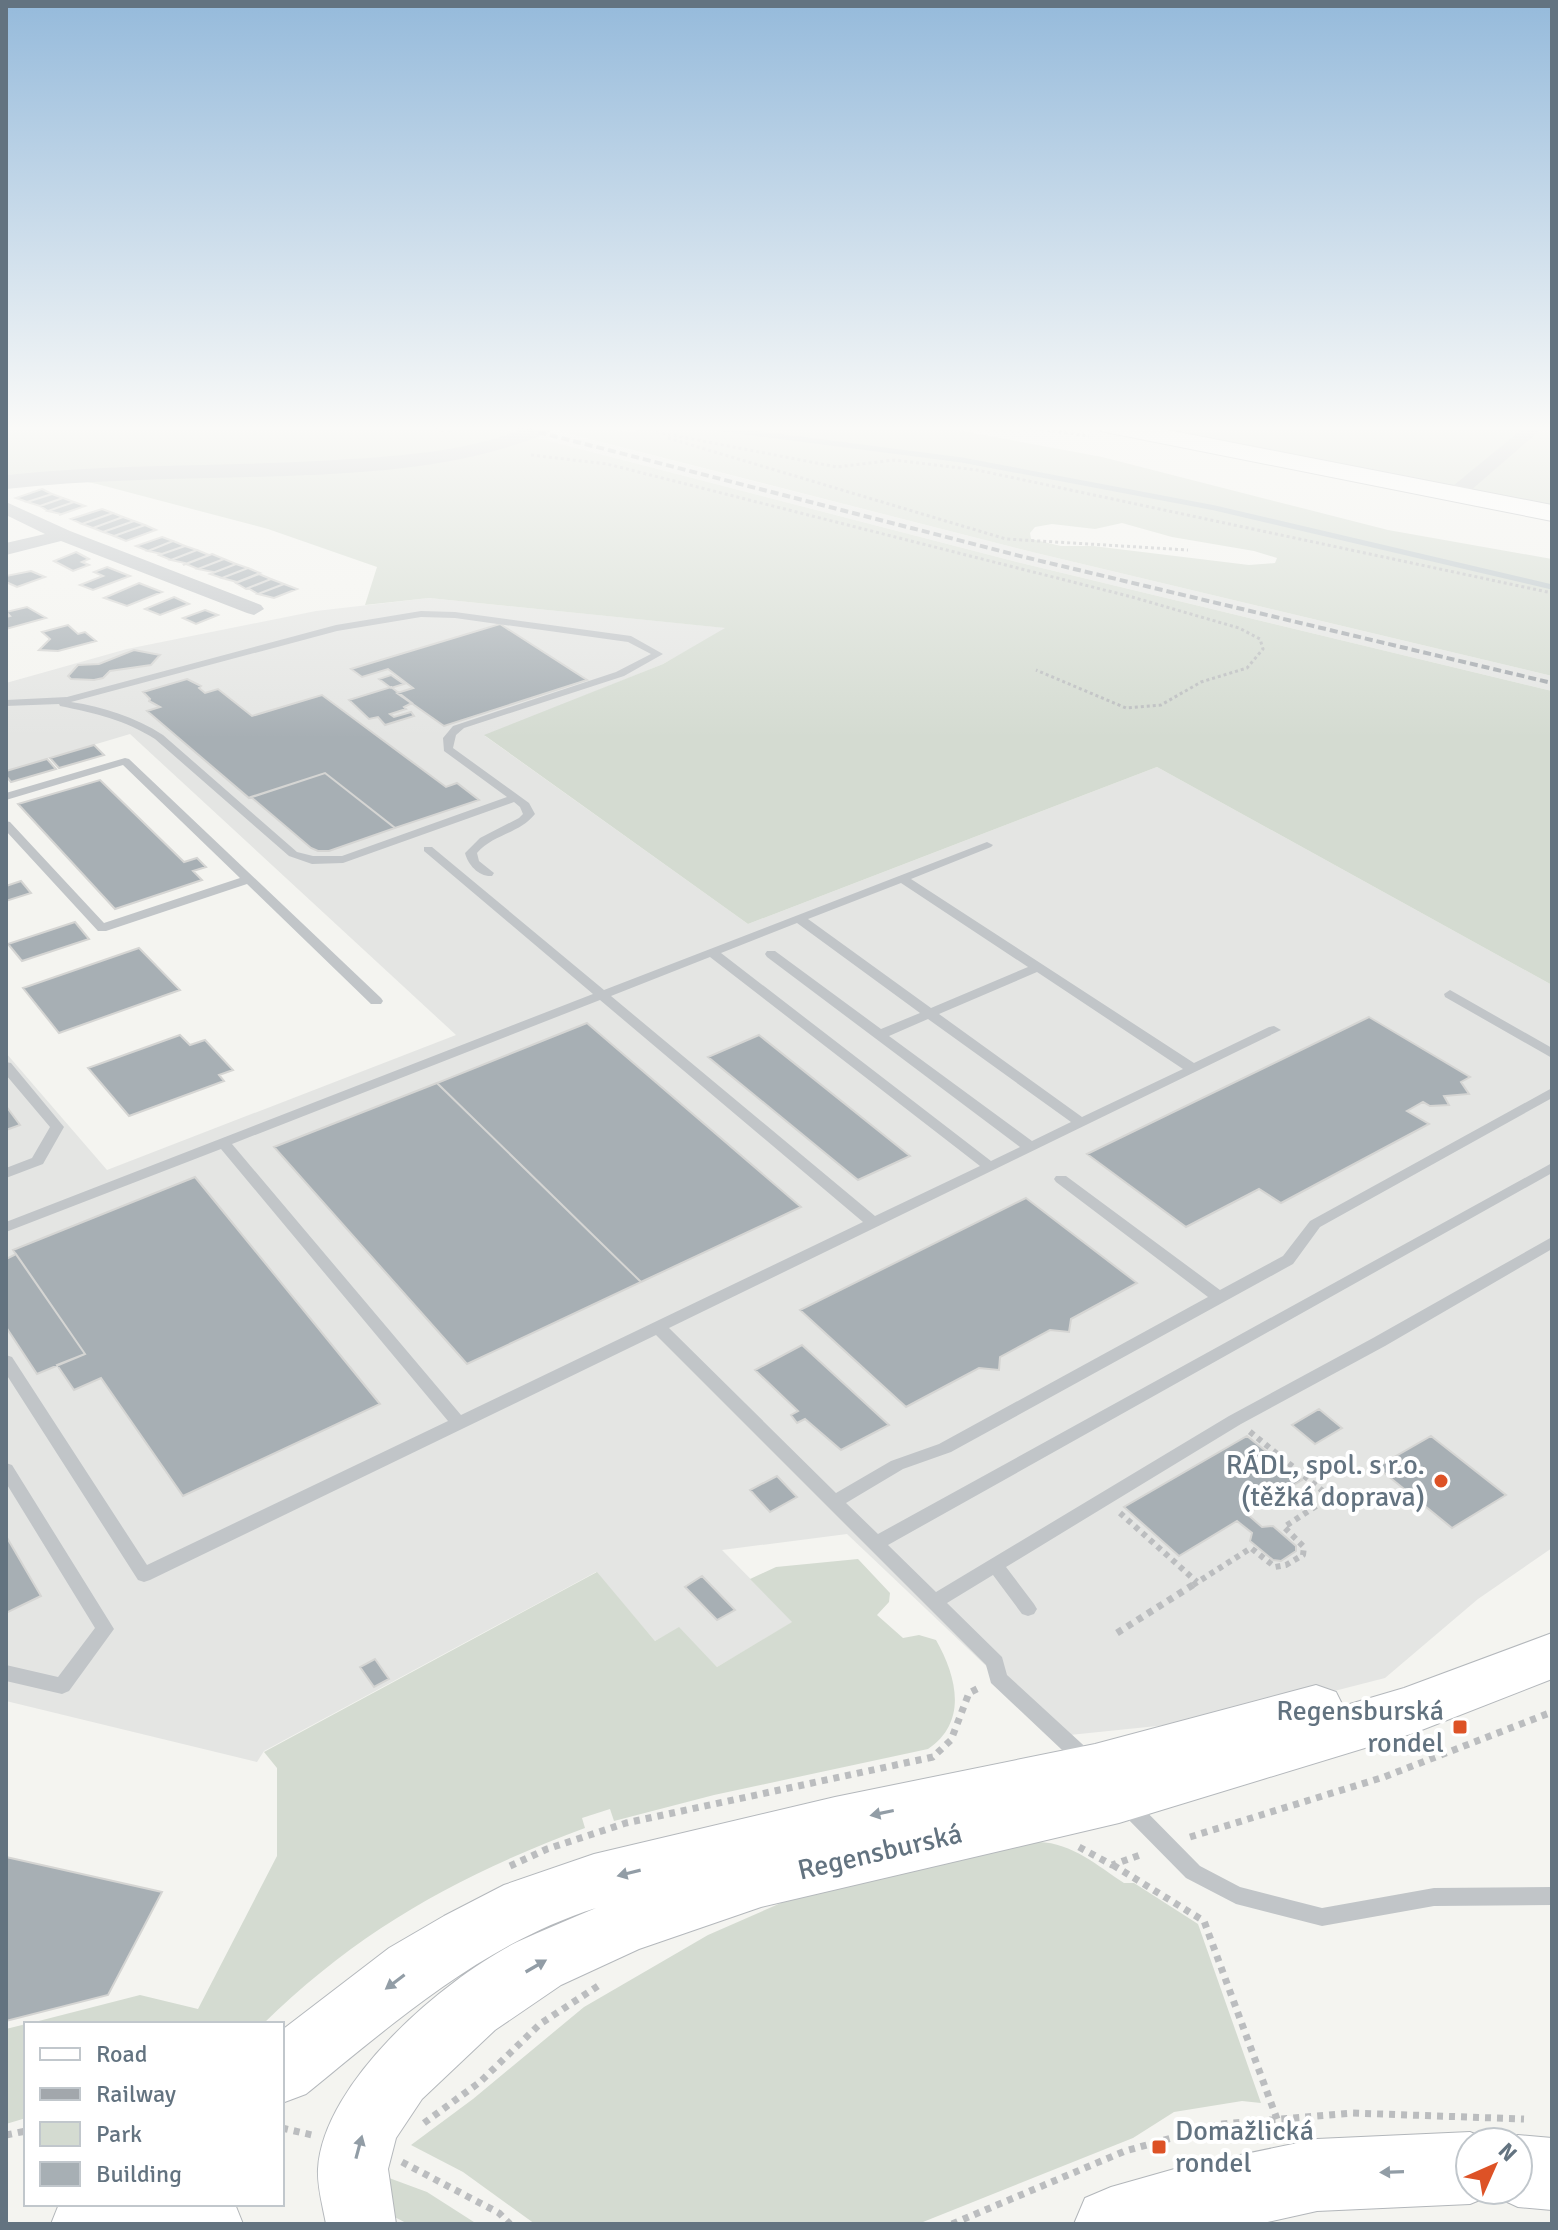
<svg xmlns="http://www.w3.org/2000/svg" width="1558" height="2230" font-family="Signika,sans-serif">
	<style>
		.built { fill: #e4e5e3 }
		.green { fill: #d4dbd1; fill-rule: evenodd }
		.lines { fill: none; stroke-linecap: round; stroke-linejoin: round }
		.stream { stroke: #b8c3c7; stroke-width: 5 }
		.building { fill: #a7afb4; stroke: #d5d5d3; stroke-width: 2 }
		.secondary-casing { stroke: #b4b8bc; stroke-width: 2 }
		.primary-casing { stroke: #b2b6ba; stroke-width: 2 }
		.path-far2 { stroke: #bbbdbf; stroke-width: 3; stroke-dasharray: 3 3; stroke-linecap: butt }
		.path-far1 { stroke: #bbbdbf; stroke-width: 6; stroke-dasharray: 5 5; stroke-linecap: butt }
		.path { stroke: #bbbdbf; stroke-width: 7; stroke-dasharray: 6 6; stroke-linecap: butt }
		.service { fill: #c1c5c8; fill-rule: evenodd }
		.minor { fill: #c1c5c8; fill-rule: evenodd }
		.tertiary { fill: #c1c5c8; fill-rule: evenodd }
		.secondary { fill: #fff; fill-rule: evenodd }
		.primary { fill: #fff; fill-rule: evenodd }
		.rail { stroke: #a2a7ac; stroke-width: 4; stroke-dasharray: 8 4; stroke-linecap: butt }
		.oneway { fill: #929da6 }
		.poi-dot { fill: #dd5226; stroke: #fff; stroke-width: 3 }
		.labels { text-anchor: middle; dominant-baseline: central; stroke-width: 8; stroke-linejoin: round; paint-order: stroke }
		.near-poi-label { font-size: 28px; fill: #637380; stroke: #fff; text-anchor: end }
		.near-street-label { font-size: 28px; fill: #637380; stroke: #fff }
	</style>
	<rect width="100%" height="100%" fill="#f4f4f0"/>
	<!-- built -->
	<path class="built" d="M492,426h46l494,126 520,124v15l-535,-129z
		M429,598l298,30 -64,36 -178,72 263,188 409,-157 395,218v563l-74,51 -93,79 -160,41 -165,17 -213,-202 -125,16 71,72 -76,45 -38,-39 -24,13 -59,-69 -332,179 -7,11 -251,-61v-648l101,117 349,-135 -326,-301 -124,37v-88l121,-34 189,-38z"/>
	<!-- green -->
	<path class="green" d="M6,426h486l525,136 535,129v294l-395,-218 -409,157 -264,-189 179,-71 62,-36 -296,-30 -64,7 12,-38 -109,-38 -171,-45 -52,-11 -39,2z
		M569,426l64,6 6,-3 -4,-3h301l166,31 286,73 164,29v117l-520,-124 -474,-121zM1122,523l50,14 82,14 23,7 -2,5 -26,2 -156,-19h-32l-30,-7 -1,-6 5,-6 17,-3 43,5z
		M1110,426h442v87z
		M858,1559l32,34 -1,9 -12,13 26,23 16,-3 17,5c21,37 32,82 -8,109l-214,46 -100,26 -4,-12 -28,9 3,10c-126,47 -225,101 -322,196h-236l113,-29 58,14 79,-153v-88l-13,-16 333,-180 58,69 24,-14 38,40 75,-45 -42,-43 26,-12z
		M1039,1842c33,1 59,24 85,41h10l64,41 63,179 -19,-2 -68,11 -41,26 -215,86h-383l-72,-52 -52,-27 62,-46 111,-92 124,-72 105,-46z
		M26,2024v94l-20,6v-95z
		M362,2168l65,24 50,32h-69l-23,-12z"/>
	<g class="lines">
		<!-- stream -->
		<path class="stream" d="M699,426l263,34 253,48 337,79"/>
	</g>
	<!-- building -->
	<path class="building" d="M42,489l10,5 -25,8 -11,-4z
		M52,494l11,4 -23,8 -13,-4z
		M63,498l11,4 -26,9 -8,-5z
		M74,502l11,4 -26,9 2,-1 -13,-3z
		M102,509l11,4 -31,11 -11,-5z
		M113,513l10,4 -30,11 -11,-4z
		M123,517l11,4 -31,11 -10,-4z
		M134,521l11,4 -31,11 -11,-4z
		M145,525l11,5 -30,11 -12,-5z
		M162,537l11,4 -25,10 -12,-5z
		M173,541l12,5 -26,9 3,-1 -14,-3z
		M185,546l12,4 -26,10 -12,-5z
		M197,550l12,5 -26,10 2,-2 -14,-3z
		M76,552l13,7 -7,3 7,3 -16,6 -19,-10z
		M212,554l12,5 -26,10 -12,-5z
		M224,559l12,5 -26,10 3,-2 -15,-3z
		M236,564l12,4 -26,10 -12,-4z
		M107,567l23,9 -37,14 -13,-5 23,-9 -9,-4z
		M248,568l12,5 -25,10 2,-1 -15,-4z
		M31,571l14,6 -28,10 -11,-5v-6z
		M259,574l12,5 -25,10 -10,-6z
		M271,579l13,5 -26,10 -10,-6z
		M139,583l23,9 -35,14 -23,-8z
		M284,584l13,5 -23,9 -16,-4z
		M174,597l15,7 -29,11 -15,-6z
		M27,607l19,11 -40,11v-12l4,-1 -4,-4z
		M205,610l13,5 -22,9 -13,-6z
		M500,624l87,56 -143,46 -47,-33 16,-5 -25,-19 -26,8 -11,-8z
		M68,625l10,9 7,-2 11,9 -38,10 -19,-1 11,-11 -8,-7z
		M134,650l26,5 -9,10 -41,6 -7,7 -9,2 -23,-1 -3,-3 10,-11 21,-1z
		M391,675l13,9 -13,4 -12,-9z
		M187,679l14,7 -2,2 6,5 13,-4 34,27 70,-21 124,92 11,-4 22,17 -84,28 -70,-55 -76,25 -102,-87 13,-4 -11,-6 1,-2 -7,-7z
		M391,687l21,16 -8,4 2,2 -16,5 4,3 17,-5 3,4 -29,9 -7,-8 -9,2 -20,-19z
		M94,745l10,10 -45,13 -9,-10z
		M47,759l9,10 -45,13 -5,-6v-5z
		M325,773l70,55 -66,23h-11l-7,-3 -60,-51z
		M100,780l84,82 13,-4 9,9 -13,4 9,9 -87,29 -97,-105z
		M21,881l10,12 -25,8v-15z
		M75,922l14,17 -67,22 -14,-17z
		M139,948l41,42 -121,43 -36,-45z
		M1369,1017l101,60 -9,5 8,12 -25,2 5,9 -19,1 -7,-4 -16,9 22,13 -148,79 -22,-14 -73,38 -99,-73z
		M587,1023l214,184 -160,75 -204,-199z
		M180,1035l10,10 15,-5 28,30 -14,5 5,6 -95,35 -41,-48z
		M759,1035l151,121 -52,24 -150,-123z
		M437,1083l204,199 -174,82 -193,-217z
		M6,1106l14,19 -14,5z
		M195,1177l185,227 -197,92 -82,-118 -27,12 -17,-25 28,-11 -72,-104z
		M1026,1198l111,85 -66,36 -2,13 -19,-2 -50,27 -1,13 -20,-2 -73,39 -106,-97z
		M16,1254l69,100 -48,20 -31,-47v-68z
		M802,1345l87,80 -48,25 -36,-31 -8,4 -6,-8 7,-4 -43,-41z
		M1319,1409l23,19 -27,16 -23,-19z
		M1247,1436l55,44 -55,34 15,13 11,-1 23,20v5l-15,10 -8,-1 -23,-19 2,-8 -15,-12 -58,35 -55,-49z
		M1431,1436l75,59 -54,33 -75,-61z
		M777,1476l20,21 -27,15 -20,-22z
		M6,1536l35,60 -35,17z
		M702,1576l33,34 -18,10 -32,-33z
		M375,1659l14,20 -15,8 -14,-20z
		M6,1857l156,35 -54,103 -102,26z"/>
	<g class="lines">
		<!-- secondary casing -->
		<g class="secondary-casing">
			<path id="secondary" d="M1098,426h49l405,79v16l-442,-88 -9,-2z
				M1552,1633v46l-138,54 -295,90 -358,84 -122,42 -78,36 -66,45 -73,69 -26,39 -8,31 8,55h-70c-3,-17 -9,-37 -8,-55 5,-87 126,-190 199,-227 26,-12 53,-23 79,-34 -113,36 -200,113 -290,186l-24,9v-73l107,-82 55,-32 60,-31 90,-31 241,-57 260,-53 221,-59 20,7 7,14 61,-18z"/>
		</g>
		<!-- primary casing -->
		<g class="primary-casing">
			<path id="primary" d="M1470,2132l24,10h-24v48h48v-48h-17l17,-7 34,3v72l-34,-3 -26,-12 -22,9 -153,7 -58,13h-185l11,-26 26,-11 67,-19 139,-29z
				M59,2204h176l8,20h-192z"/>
		</g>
		<!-- path-far2 -->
		<path class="path-far2" d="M418,426l35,6
			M1017,426l72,10
			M656,432l181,35 57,-7 83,10 575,123
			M668,438l338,101 182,11
			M531,455l76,9 525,133 107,31 21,11 3,10 -16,19 -46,14 -40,23 -35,3 -90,-38"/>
		<!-- path-far1 -->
		<path class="path-far1" d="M1120,1513l77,69
			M1193,1585l58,-37 24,19 11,-2 17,-10 1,-8 -20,-20 46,-30 -81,-66"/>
		<!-- path -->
		<path class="path" d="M1117,1633l79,-50
			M1190,1837l194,-60 168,-65
			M1079,1847l33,18 31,-11
			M1113,1865l91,56 73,198
			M510,1866l37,-17 79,-26 307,-66 18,-17 18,-47 10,-5
			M424,2123l56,-41 60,-58 61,-40
			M282,2128l30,7
			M6,2135l20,-4
			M402,2162l97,51 11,11
			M952,2224l173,-73 97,-27 130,-11 172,6"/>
		<!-- service -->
		<path class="service" d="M616,426h19l8,3 -4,2z
			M421,611l34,1 176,24 32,18 -39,22 -160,52 -8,7 -3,13 76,55 6,11c-16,20 -42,20 -58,39l2,8 15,12 -2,3c-13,1 -24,-11 -27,-23l15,-15 39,-20 4,-4 -3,-7 -6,-5 -171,61 -31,1 -23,-8 -134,-117c-30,-19 -60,-26 -95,-33l-1,-2 -53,2v-6l61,-3 269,-72zM421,617l34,1 173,24 23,12 -35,18 -163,54 -10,12 1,13 63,46 -165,59h-29l-16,-4 -134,-117c-28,-18 -59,-28 -92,-33l266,-71z
			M125,758l4,1 252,239 2,3 -2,3h-10l-124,-120 -141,47h-8l-92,-100v-10l4,1 94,101 136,-45 -117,-113 -117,35v-7z
			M987,842l6,3 -2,2 -80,32 283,184 75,-36 5,-1 7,4 -612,298 167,165 55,-32 48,-17 269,-147 -152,-115 -2,-3 2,-3h10l154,114 63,-34 27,-35 242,-133v10l-232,129 -27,37 -342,188 -48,17 -57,34 32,31 674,-371v10l-664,372 48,47 293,-176 144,-78 179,-101v12l-167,97 -144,78 -235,143 28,37 3,5 -3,5 -6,2 -6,-2 -29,-39 -46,28 55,54 5,18 86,79 3,6 -3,6 -7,2 -7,-2 -88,-83 -5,-18 -330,-330 -506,245 -6,2 -6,-2 -132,-206v-19l6,2 135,208 301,-144 -227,-272 -215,83v-10l587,-228 -169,-143v-4h8l172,143zM901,883l127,84 -97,41 -123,-89zM797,923l123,90 -39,16 -106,-78h-8l-2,3 2,3 253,190 -29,14 -270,-208zM710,957l270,209 -105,50 -264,-220zM1037,972l146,97 -101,48 -143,-103zM600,1000l263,222 -402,193 -229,-271zM928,1019l143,103 -39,19 -143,-105z
			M1450,990l102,58v10l-107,-61 -1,-3z
			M6,1062l5,1 53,64 -21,37 -37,14v-10l26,-10 18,-31 -44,-52z
			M6,1463l6,2 102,164 -45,62 -7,3 -56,-13v-16l52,12 37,-49 -89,-145z
			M1127,1796l7,3 66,67 40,21 82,21 112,-20 118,-1v18l-118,1 -112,20 -86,-22 -50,-26 -66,-67 -3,-6 3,-6z"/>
		<!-- minor -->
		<path class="minor" d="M1526,426h19l-83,72h-14l-2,-4 2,-4z
			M6,502l64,29 191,74 3,4 -10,6 -7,-2 -186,-72 -55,14v-12l39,-9 -39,-19z"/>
		<!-- tertiary -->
		<path class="tertiary" d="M530,426h28l-3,4c-95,41 -203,44 -305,47 -82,2 -163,3 -244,12v-14l45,-4c100,-7 200,-5 300,-12 60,-4 123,-9 179,-33z"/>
		<!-- secondary -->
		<use href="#secondary" class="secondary"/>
		<!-- primary -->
		<use href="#primary" class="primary"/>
		<!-- rail -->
		<path class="rail" d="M515,426l509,131 528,126"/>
	</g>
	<!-- one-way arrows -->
	<defs><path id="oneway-solid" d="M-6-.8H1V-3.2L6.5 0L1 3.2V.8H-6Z" transform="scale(2)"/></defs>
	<g class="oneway">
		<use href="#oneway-solid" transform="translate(882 1813) rotate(168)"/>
		<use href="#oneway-solid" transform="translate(629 1873) rotate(166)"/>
		<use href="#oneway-solid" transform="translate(536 1966) rotate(-30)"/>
		<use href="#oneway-solid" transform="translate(395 1982) rotate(143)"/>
		<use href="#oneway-solid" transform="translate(359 2147) rotate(-75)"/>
		<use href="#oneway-solid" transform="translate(1392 2172) rotate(178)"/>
	</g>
	<!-- sky -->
	<linearGradient id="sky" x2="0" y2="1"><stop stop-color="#95badb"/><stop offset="0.58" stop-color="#fafaf8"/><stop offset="1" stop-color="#fafaf8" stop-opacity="0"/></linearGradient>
	<rect width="1558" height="738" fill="url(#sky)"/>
	<!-- markers -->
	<g class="poi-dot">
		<circle cx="1441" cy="1481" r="8"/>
		<rect x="1452" y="1719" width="16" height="16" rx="4"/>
		<rect x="1151" y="2139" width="16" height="16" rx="4"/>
	</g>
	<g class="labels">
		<!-- near-poi labels -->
		<g class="near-poi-label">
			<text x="1425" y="1465">RÁDL, spol. s r.o.<tspan x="1425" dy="32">(těžká doprava)</tspan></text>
			<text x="1444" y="1711">Regensburská<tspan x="1444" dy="32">rondel</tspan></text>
			<text x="1175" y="2131" text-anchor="start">Domažlická<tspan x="1175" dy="32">rondel</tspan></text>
		</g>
		<!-- near-street labels -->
		<g class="near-street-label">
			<text transform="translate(880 1852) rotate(-13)">Regensburská</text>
		</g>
	</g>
	<!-- border -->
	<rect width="1558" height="2230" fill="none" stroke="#637380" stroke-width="16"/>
	<!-- legend -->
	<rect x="24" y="2022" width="260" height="184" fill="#ffffff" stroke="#c1c7cc" stroke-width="2"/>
	<rect x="40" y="2048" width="40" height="12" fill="#ffffff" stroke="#c1c7cc" stroke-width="2"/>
	<text x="96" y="2062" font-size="24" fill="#637380">Road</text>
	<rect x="40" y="2088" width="40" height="12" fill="#a2a7ac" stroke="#c1c7cc" stroke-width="2"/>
	<text x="96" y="2102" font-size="24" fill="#637380">Railway</text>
	<rect x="40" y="2122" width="40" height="24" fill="#d4dbd1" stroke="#c1c7cc" stroke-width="2"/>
	<text x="96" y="2142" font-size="24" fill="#637380">Park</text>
	<rect x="40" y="2162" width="40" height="24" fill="#a7afb4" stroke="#c1c7cc" stroke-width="2"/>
	<text x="96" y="2182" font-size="24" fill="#637380">Building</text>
	<!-- north arrow -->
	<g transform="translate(1494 2166) rotate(45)"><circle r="38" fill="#ffffff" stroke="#c1c7cc" stroke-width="2"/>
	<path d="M0-6L14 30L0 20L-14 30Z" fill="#dd5226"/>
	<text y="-12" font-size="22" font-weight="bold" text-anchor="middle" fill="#637380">N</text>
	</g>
</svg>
